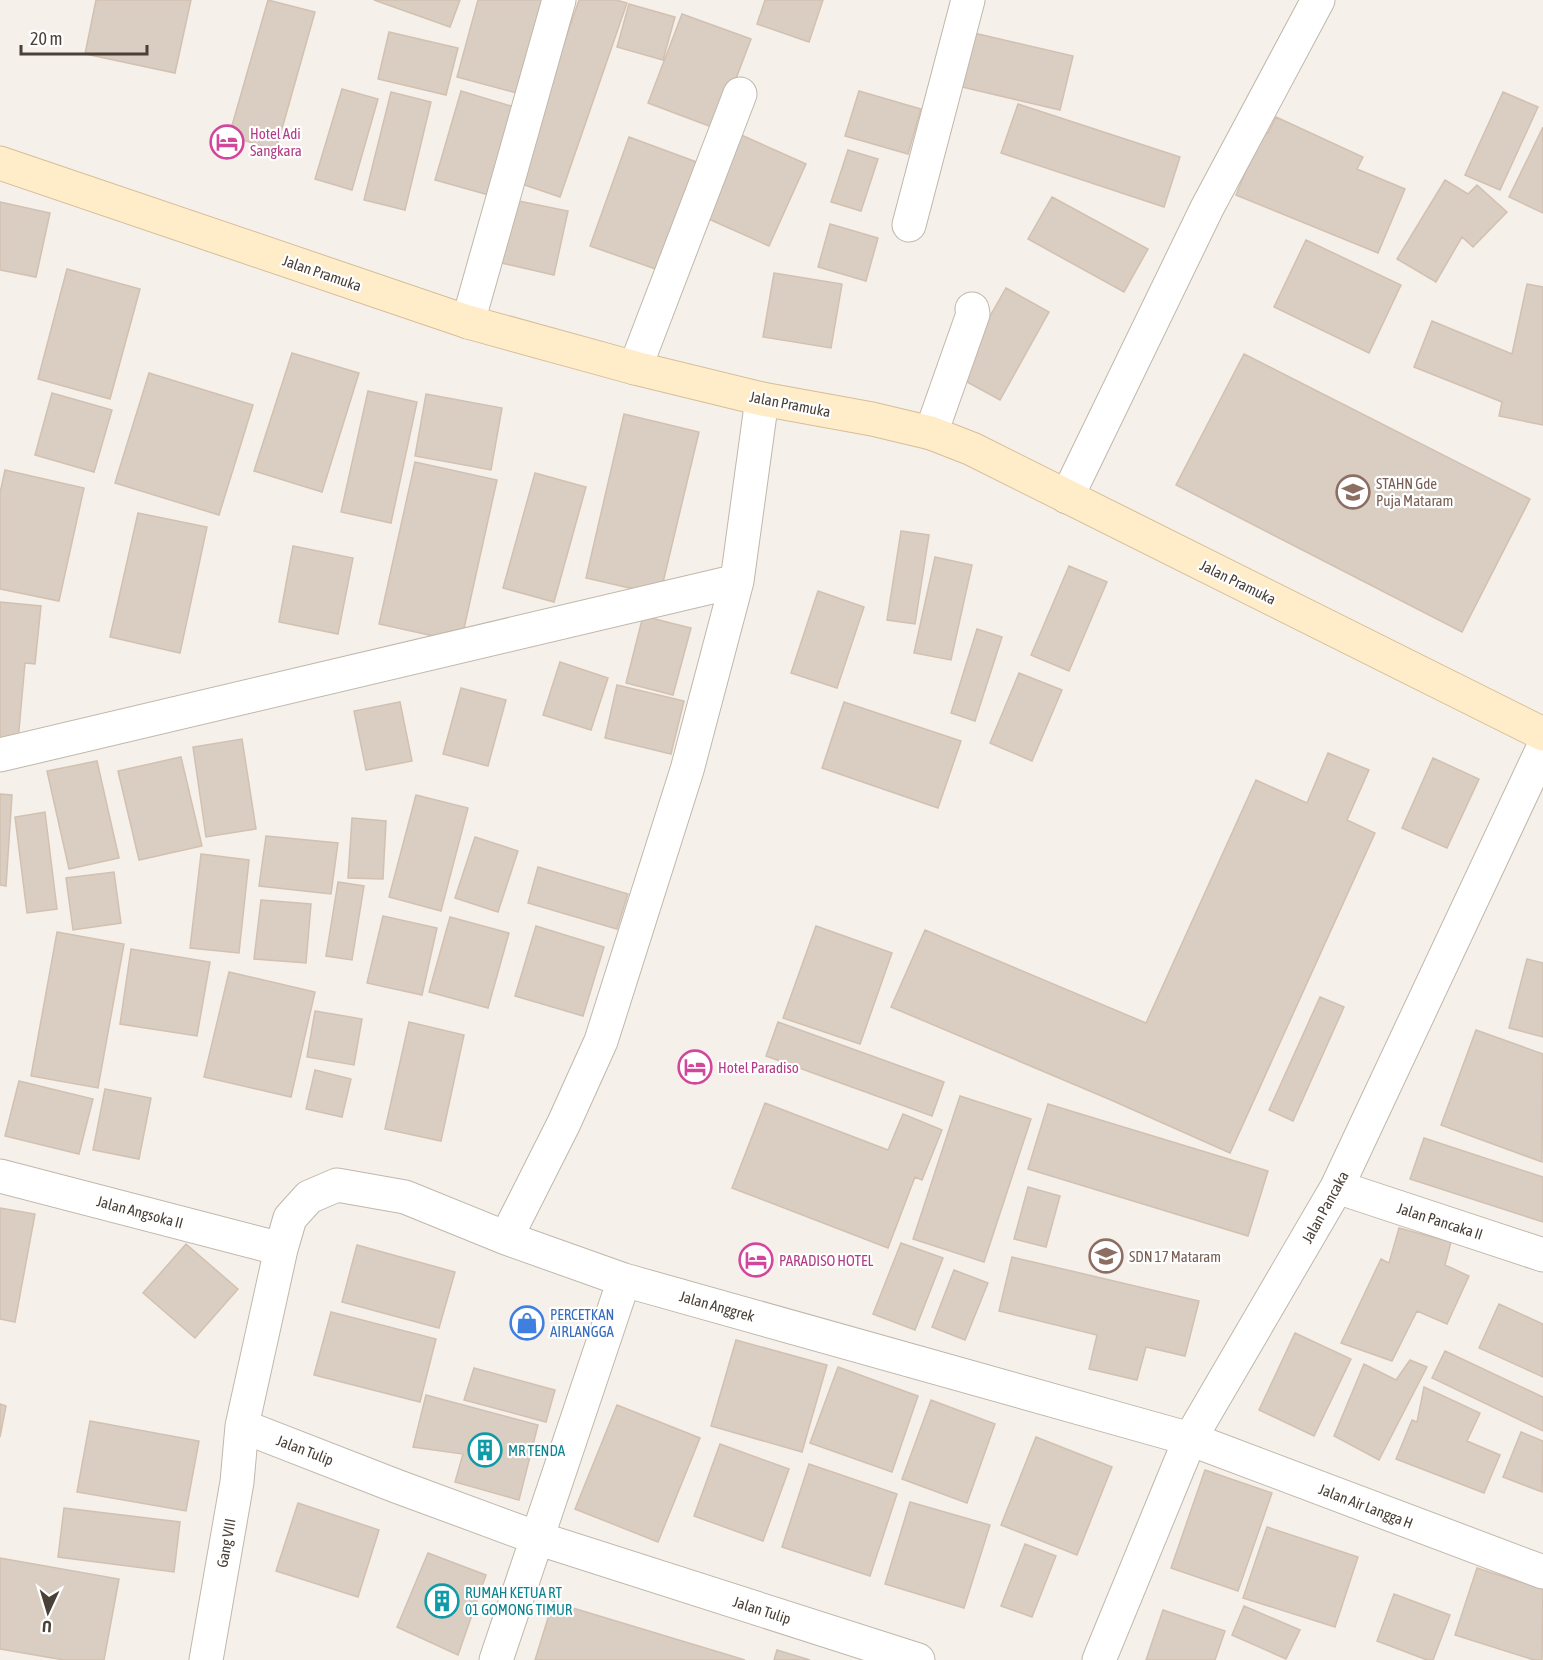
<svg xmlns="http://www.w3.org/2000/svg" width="1543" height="1660" font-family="'Asap Condensed',sans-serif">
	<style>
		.building { fill: #dacdc1; stroke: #d2c1b1; stroke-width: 1.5 }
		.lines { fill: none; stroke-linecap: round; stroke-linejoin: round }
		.street-casing { stroke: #c1b7ab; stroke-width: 35 }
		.secondary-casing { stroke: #d6be99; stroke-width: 35 }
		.street { stroke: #fff; stroke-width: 33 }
		.secondary { stroke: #ffecc9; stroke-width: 33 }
		.labels { text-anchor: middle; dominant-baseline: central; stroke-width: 4.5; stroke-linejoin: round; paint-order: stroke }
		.hotel-label { font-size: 15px; fill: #b23c85; stroke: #fff; text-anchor: start }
		.street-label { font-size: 15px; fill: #494037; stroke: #fff }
		.education-label { font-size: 15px; fill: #785e54; stroke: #fff; text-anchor: start }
		.shop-label { font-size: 15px; fill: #366cbe; stroke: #fff; text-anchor: start }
		.culture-label { font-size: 15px; fill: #0d838f; stroke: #fff; text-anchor: start }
	</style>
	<rect width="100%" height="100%" fill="#f5f0e9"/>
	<!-- building -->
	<path class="building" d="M96,0h95l-16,73 -90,-19z
		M268,0l47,12 -39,138 -47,-14z
		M374,0h86l-10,27z
		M478,0h72l-26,95 -67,-18z
		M579,0h37l11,3 -67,194 -44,-15z
		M765,0h58l-14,42 -52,-18z
		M629,4l46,13 -12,43 -46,-13z
		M682,14l69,25 -34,90 -69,-26z
		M389,32l69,16 -12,47 -68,-16z
		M974,33l99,23 -13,54 -98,-23z
		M342,89l36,10 -26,91 -37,-11z
		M461,91l60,18 -25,88 -61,-17z
		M859,91l62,18 -13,45 -63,-18z
		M391,92l40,10 -26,108 -41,-10z
		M1503,92l35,15 -38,83 -35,-15z
		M1018,104l162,53 -16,50 -163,-54z
		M1276,117l87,40 -6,12 48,20 -27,64 -142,-58 26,-64 6,2z
		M1543,127v86l-34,-16z
		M739,134l67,30 -37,82 -67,-30z
		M629,137l73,27 -38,108 -74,-26z
		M848,150l30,9 -17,52 -30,-9z
		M1445,180l23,14 9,-9 30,27 -34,35 -11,-10 -26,45 -39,-23z
		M1052,197l96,52 -24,43 -96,-53z
		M514,200l54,11 -14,64 -53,-12z
		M0,202l50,11 -14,64 -36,-7z
		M830,224l48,14 -12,43 -48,-14z
		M1306,240l95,45 -32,68 -95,-46z
		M67,269l73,20 -30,110 -72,-20z
		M774,273l68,11 -11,64 -68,-11z
		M1527,284l16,3v138l-44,-9 3,-14 -88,-35 18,-46 80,33z
		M1006,288l43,24 -49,88 -44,-24z
		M292,353l67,20 -37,119 -68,-21z
		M1244,354l286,145 -68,133 -286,-147z
		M149,373l104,32 -34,110 -104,-32z
		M368,391l49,11 -26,121 -50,-11z
		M52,393l60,17 -18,62 -59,-17z
		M426,394l76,14 -11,62 -76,-14z
		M624,414l75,18 -39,163 -74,-17z
		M415,462l82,18 -36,162 -82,-18z
		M5,470l79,18 -25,113 -59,-12v-96z
		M535,473l51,14 -32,115 -51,-14z
		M138,513l69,14 -27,126 -70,-16z
		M901,531l28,4 -14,89 -28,-4z
		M293,546l60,12 -15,76 -59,-12z
		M935,557l37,8 -21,95 -37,-7z
		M1069,566l38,16 -38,89 -38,-16z
		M818,591l46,16 -27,81 -46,-15z
		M0,602l41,4 -6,58 -10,-1 -7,78 -18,-1z
		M643,616l48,12 -18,67 -47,-12z
		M977,629l25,8 -27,84 -24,-8z
		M560,662l48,16 -17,52 -48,-15z
		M1019,673l43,17 -30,71 -42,-18z
		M617,685l67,16 -13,53 -66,-16z
		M461,688l45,12 -18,66 -45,-12z
		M400,702l12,59 -46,9 -12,-59z
		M844,702l117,39 -23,67 -116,-40z
		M242,739l14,90 -50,8 -13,-90z
		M1328,753l41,17 -22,50 28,13 -145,320 -119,-53 -220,-93 34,-77 221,93 110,-243 51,23z
		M181,757l21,89 -63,14 -21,-89z
		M1433,758l46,21 -32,69 -45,-20z
		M97,761l22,97 -50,11 -22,-98z
		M0,794l12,1 -6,91 -6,-1z
		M416,795l52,13 -27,103 -52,-14z
		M45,812l12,97 -30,4 -12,-96z
		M352,818l34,3 -3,58 -35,-1z
		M266,836l72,7 -7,51 -72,-8z
		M475,837l43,14 -20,61 -43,-14z
		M201,854l48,6 -10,93 -49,-5z
		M538,867l90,27 -11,35 -89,-26z
		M114,872l7,51 -48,7 -7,-52z
		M338,882l26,4 -12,74 -26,-4z
		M261,900l50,4 -5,59 -52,-4z
		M383,916l54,12 -15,67 -55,-12z
		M450,917l59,16 -21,75 -59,-16z
		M536,926l68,21 -21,69 -68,-20z
		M816,926l76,27 -32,91 -77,-26z
		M57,932l67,12 -26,144 -67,-12z
		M131,949l79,13 -13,74 -77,-12z
		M1527,959l16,4v74l-34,-9z
		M229,972l86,20 -24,105 -87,-20z
		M1320,997l24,10 -51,114 -24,-11z
		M315,1011l47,8 -8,46 -47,-8z
		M409,1022l55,13 -23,106 -56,-12z
		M778,1022l166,60 -12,34 -166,-60z
		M1476,1030l67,24 -1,108 -101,-37z
		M315,1070l36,9 -9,38 -36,-8z
		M19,1081l74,18 -14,55 -74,-18z
		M105,1089l46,9 -12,61 -46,-9z
		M960,1096l71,23 -47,143 -71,-23z
		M765,1103l123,47 15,-36 39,16 -20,50 -7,-3 -27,71 -156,-60z
		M1048,1104l220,67 -20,65 -220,-67z
		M1424,1138l119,39v45l-133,-43z
		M1028,1187l32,9 -14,51 -32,-8z
		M0,1208l35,6 -20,108 -15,-3z
		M1399,1228l52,14 -6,23 24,11 -22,48 -30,-13 -25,50 -51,-18 40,-84 8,4z
		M901,1243l42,15 -28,72 -42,-16z
		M186,1244l52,45 -43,49 -52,-45z
		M357,1245l98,27 -16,56 -97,-26z
		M1012,1257l187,44 -14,55 -39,-9 -9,33 -48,-11 8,-34 -98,-24z
		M954,1270l34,13 -23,57 -33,-13z
		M1499,1304l44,20v53l-64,-29z
		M331,1312l105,27 -16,63 -106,-27z
		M1295,1333l56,26 -37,77 -55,-26z
		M736,1340l91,25 -25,87 -91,-26z
		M1445,1351l98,46v34l-111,-53z
		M1410,1360l17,7 -48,93 -45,-24 30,-72 32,16z
		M838,1367l80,29 -26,76 -82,-29z
		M474,1368l81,22 -9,32 -82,-22z
		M1424,1387l56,26 -13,28 33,14 -16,38 -88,-34 16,-39 5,2z
		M426,1395l112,30 -19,75 -64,-18 8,-28 -50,-7z
		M931,1400l64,24 -28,79 -65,-24z
		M0,1404l6,2 -6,31z
		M617,1405l83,33 -42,104 -83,-33z
		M90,1421l109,20 -13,70 -109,-19z
		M1521,1432l22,9 -1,51 -39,-15z
		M1036,1437l76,30 -35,88 -76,-30z
		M720,1444l69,25 -26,72 -69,-25z
		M809,1464l88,30 -27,82 -88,-29z
		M1205,1470l67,23 -34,98 -67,-23z
		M910,1502l80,23 -26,83 -79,-24z
		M298,1503l81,27 -21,67 -82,-26z
		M64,1508l116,14 -6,50 -116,-15z
		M1267,1527l91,30 -23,70 -92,-29z
		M1025,1544l31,12 -24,61 -31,-11z
		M428,1553l58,22 -28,80 -61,-28z
		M0,1558l119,21 -15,81h-40l-64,-11z
		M1477,1568l66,21 -1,71h-8l-79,-25z
		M1394,1594l56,21 -17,45h-6l-50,-19z
		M553,1602l192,58h-210z
		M1244,1606l56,24 -14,29 -54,-24z
		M1163,1610l62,21 -10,29h-69z
		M777,1650l33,10h-36z"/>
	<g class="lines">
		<!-- street casing -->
		<g class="street-casing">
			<path id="street" d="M909,225l59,-225
				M468,322l91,-322
				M635,368l105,-274
				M931,433l42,-119 -1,-5
				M1067,497l140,-289 111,-208
				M0,755l737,-174
				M0,1176l281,73
				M1337,1187l206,68
				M506,1238l58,-115 37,-82 86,-271 50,-189 25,-182
				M206,1660l31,-178 5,-56
				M496,1660l128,-380
				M918,1660l-381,-122 -141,-52 -154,-60 39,-177 9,-31 19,-21 28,-12 68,12 101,41 118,42 566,159 353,133
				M1099,1660l91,-221 147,-252 206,-439"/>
		</g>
		<!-- secondary casing -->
		<g class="secondary-casing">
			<path id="secondary" d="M0,163l468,159 167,46 127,31 110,20 59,14 41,16 571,285"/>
		</g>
		<!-- street -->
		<use href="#street" class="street"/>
		<!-- secondary -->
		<use href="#secondary" class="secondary"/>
	</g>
	<!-- icons -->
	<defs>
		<g id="hotel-ring" transform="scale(1.725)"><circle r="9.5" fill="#fff" stroke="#d1479c" stroke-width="1.5"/><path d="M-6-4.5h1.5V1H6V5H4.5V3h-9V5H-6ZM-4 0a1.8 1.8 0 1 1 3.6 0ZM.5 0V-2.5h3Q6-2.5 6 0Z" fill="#d1479c"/></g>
		<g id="university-ring" transform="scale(1.725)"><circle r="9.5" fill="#fff" stroke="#8d6e63" stroke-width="1.5"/><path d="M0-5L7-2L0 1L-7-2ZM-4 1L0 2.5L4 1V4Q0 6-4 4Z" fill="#8d6e63"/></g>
		<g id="school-ring" transform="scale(1.725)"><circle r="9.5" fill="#fff" stroke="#8d6e63" stroke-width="1.5"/><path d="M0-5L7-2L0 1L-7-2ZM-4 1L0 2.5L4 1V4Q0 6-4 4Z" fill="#8d6e63"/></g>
		<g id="shop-ring" transform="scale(1.725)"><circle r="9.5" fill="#fff" stroke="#3f7fe0" stroke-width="1.5"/><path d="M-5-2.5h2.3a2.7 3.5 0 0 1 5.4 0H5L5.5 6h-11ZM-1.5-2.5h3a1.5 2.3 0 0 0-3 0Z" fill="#3f7fe0"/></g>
		<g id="building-ring" transform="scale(1.725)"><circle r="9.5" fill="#fff" stroke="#0f9aa8" stroke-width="1.5"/><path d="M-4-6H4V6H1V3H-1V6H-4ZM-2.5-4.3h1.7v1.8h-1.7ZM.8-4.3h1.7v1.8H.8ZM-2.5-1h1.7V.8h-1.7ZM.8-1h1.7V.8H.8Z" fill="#0f9aa8"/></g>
	</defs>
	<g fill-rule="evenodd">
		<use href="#hotel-ring" x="227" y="142"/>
		<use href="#university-ring" x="1353" y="492"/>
		<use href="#hotel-ring" x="695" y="1067"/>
		<use href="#school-ring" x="1106" y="1256"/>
		<use href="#hotel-ring" x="756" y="1260"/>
		<use href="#shop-ring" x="527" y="1323"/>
		<use href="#building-ring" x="485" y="1450"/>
		<use href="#building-ring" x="442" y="1601"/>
	</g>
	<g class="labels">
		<!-- hotel labels -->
		<g class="hotel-label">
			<text x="250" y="133">Hotel Adi<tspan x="250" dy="17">Sangkara</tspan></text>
			<text x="718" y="1067">Hotel Paradiso</text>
			<text x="779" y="1260">PARADISO HOTEL</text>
		</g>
		<!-- street labels -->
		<g class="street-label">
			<text transform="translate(322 273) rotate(19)">Jalan Pramuka</text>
			<text transform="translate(790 404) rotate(11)">Jalan Pramuka</text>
			<text transform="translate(1238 582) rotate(26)">Jalan Pramuka</text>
			<text transform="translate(1325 1207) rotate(-61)">Jalan Pancaka</text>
			<text transform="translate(140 1212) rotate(15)">Jalan Angsoka II</text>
			<text transform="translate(1440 1221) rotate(18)">Jalan Pancaka II</text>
			<text transform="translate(717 1306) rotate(16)">Jalan Anggrek</text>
			<text transform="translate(305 1450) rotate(21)">Jalan Tulip</text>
			<text transform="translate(1366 1506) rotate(21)">Jalan Air Langga H</text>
			<text transform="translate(226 1543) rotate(-80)">Gang VIII</text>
			<text transform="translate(762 1610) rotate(18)">Jalan Tulip</text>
		</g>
		<!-- education labels -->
		<g class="education-label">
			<text x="1376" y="483">STAHN Gde<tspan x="1376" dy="17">Puja Mataram</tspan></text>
			<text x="1129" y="1256">SDN 17 Mataram</text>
		</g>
		<!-- shop labels -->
		<g class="shop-label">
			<text x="550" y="1314">PERCETKAN<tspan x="550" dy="17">AIRLANGGA</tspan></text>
		</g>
		<!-- culture labels -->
		<g class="culture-label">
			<text x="508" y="1450">MR TENDA</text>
			<text x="465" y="1592">RUMAH KETUA RT<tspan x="465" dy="17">01 GOMONG TIMUR</tspan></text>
		</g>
	</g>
	<!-- north arrow -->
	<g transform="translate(48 1612) rotate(184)" stroke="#ffffff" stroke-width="4.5" paint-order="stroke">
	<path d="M0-4.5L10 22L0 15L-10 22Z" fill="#494037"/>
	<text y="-9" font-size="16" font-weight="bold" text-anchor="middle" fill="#494037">U</text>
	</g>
	<!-- scale -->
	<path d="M21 45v9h126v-9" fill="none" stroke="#494037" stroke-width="3"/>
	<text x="30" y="45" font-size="18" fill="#494037" stroke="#ffffff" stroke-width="4.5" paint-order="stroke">20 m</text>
</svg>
